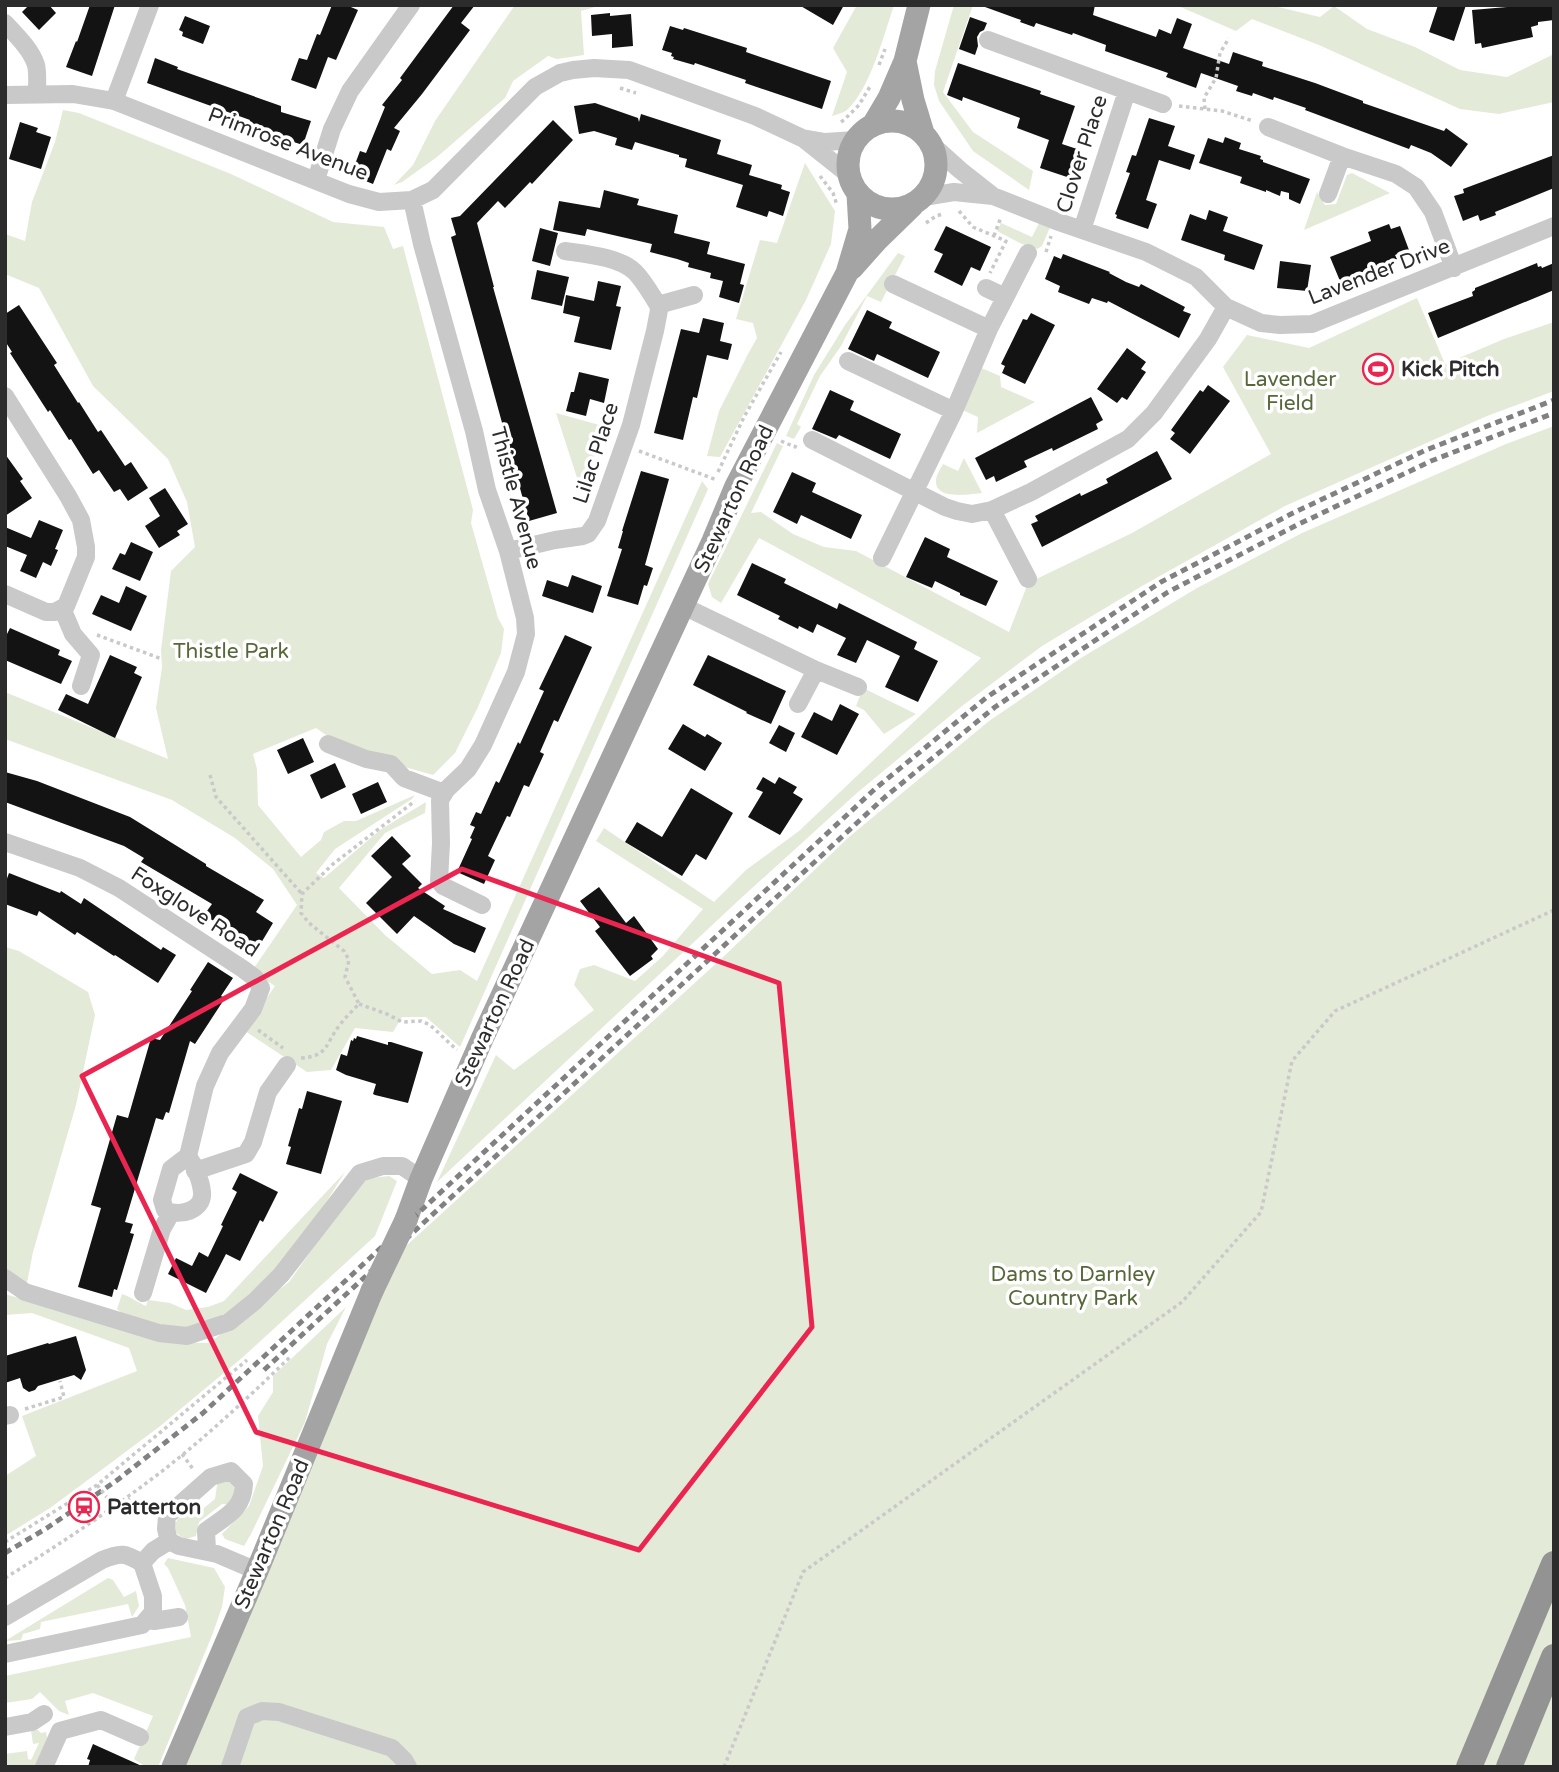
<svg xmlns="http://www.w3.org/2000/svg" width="1559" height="1772" font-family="'Varela Round',sans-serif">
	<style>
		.green { fill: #e4ead8 }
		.building { fill: #131313 }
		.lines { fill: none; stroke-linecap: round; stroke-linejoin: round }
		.path { stroke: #c9c9c9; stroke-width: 3.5; stroke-dasharray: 3.5 3.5; stroke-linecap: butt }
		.minor { stroke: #c9c9c9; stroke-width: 18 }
		.major { stroke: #a4a4a4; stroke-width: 23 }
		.highway { stroke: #939393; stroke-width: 26 }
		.rail { stroke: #818181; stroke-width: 5; stroke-dasharray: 7 5; stroke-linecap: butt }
		.path-bridge { stroke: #c9c9c9; stroke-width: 3.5; stroke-dasharray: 3.5 3.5; stroke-linecap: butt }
		.major-bridge { stroke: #a4a4a4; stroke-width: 23 }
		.marked { fill: none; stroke: #ea2650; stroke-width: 5; stroke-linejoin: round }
		.labels { text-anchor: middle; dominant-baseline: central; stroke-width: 7; stroke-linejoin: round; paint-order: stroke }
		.street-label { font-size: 21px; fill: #2c2c2c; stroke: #fff }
		.poi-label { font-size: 21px; font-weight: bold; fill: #2c2c2c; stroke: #fff; text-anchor: start }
		.park-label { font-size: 21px; fill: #556838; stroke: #fff }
	</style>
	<rect width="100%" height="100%" fill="#fff"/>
	<!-- green -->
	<path class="green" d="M515,5h87l-21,6 3,44 -27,4 -9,-3 -35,25 -8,17 -68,59 -35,25 -8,3 19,-20 22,-44z
		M857,5h37c-10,30 -24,84 -47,105 -4,3 -10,4 -15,6l15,-44 -14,-24z
		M954,5h19l-30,87 30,40 60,39 -4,19 -56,-39 -34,-50 -5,-16 1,-14z
		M1176,5h94l50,12 14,-11 33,23 48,18 45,23 47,7 47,-23v48l-55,12 -39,-5 -141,-64 -67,-26 -16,12z
		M63,110l16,3 152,61 102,48 51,5 9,22 10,-3 70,264 -2,13 27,95 6,11 -3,24 -23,54 -23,46 -22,22 -28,-8 -67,-24 -22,-15 -63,26 4,15 1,36 43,52 20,-17 3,-8 20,-11h12l59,-26 -3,4 -77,50 -19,24 8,5 56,-48 46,-28 -1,11 -40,20 -46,55 46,47 47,39 28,-4 17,11 225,-500 6,8 -248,558 -34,-30h-24l-9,15 -38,-4 -24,42 -24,2 -65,-43 12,-13 21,-30 -23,-15 45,-66 -24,-36 -38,-31 -63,-38 -167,-61v-47l163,67 -12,-51 6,-41 -1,-17 10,-79 24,-24 -8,-45 -19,-43 -75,-73 -54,-98 -34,-14v-40l20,7 7,-39 23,-60z
		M805,163l30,48 -4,33 -25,56 -86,157 -13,-1 12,-45 29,-57 9,-16 -4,-15 -17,-4 24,-79 17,3z
		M1352,173l38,20 -86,37 13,-38 8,13 11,-1 11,-29z
		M1040,221l11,4 -9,21 -5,3 -15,-5 -25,-13 4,-8 31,14z
		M898,253l7,3 -24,46 -14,-6 -26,50 -21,30 -23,48 4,3 -7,12 -8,-3 28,-61 31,-50z
		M1417,298l28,66 59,-25 50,-17v69l-67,25 -202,90 -143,80 -100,60 -80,60 -104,86 -119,108 -302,282 59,-127 18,15 80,-60 -20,-25 6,-16 14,-4 41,16 28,-25 40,-47 -107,-68 8,-13 110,74 32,-32 53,-39 182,-173 -222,-120 -38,65 -9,-6 -4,-13 69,-141 6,3 -32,67 10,-1 32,22 31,13 32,4 153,81 19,-49 104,-50 139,-79 -48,-87 24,-32 62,13z
		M979,367l21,9 1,11 34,15 -58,31 1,-16 -18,-8z
		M556,413l47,13 -21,67z
		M1554,426v1341h-1381l211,-501 337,-307 128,-122 140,-116 92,-63 116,-70 105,-55 204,-89z
		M964,458l18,35c-11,1 -48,8 -46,-13 0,-5 5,-12 7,-16l15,7z
		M863,688l53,26 -32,20 -20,-24 -8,-4z
		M5,947l14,4 69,41 7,23 -19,90 -43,147 -6,31 -22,-13z
		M345,1172l-45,72 -61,66 -56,20 -59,-15 -7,-6 5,-15c9,3 15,8 24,12l2,-6 22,3 16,7 22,-3 16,-6z
		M389,1176l8,5 -22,55 -132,121 -84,70 -55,41 -54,40 -45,28v-60l31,-20 -14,-40 115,-45 -8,-23 -97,-35 -27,2v-21l164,48 40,1 80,-61 73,-103z
		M346,1307l-19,37 -22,78 -54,112 -7,12 -19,-7 -3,-5 27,-28 14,-40 -5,-50 15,-24v-16z
		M227,1480l9,3 -2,21h-12l-23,18 -3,14 -10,3c-15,-6 -14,-14 -4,-25l12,2 21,-17 2,-14 3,-4z
		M168,1558l46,10 11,19 -3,20 -9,26 -55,134h-12l-12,-8 19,-43 -60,-23 -28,8 4,14 -10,-4 -19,-19 -8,7 -27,4v-27l186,-39 -6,-32 -17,-37 -4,-4z
		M108,1578l5,2 11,17 12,-6 3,15 -7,11 -4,-13 -87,18 -1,7 -17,5 -2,6 -16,1z
		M31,1730h7l3,3 5,-1 1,6 -12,29h-30v-13l22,-3 1,8 3,1 8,-17 -6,1z"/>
	<!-- building -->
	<path class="building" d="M29,5h20l7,8 -17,17 -17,-18z
		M90,5h25l-23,71 -26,-9 10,-26 1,1z
		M332,5h14l12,5 -22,50 -8,-3 -12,32 -25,-9 8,-22 8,2 10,-26 3,1z
		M454,5h21l-14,18 9,7 -48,64 -28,34 6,3 -9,20 -4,-2 -14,35 -22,-9 9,-24 6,2 19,-46 -3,-2 20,-25 -2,-2z
		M799,5h45l-11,20z
		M985,5h110l-2,10 63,22 3,-8 12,5 6,-16 15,6 -9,24 46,16 4,-12 30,10 -1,4 53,17 48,18v2l81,28 2,-3 22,16 -17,23 -20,-14 -20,-8 -2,4 -104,-39 1,-2 -32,-11 -1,3 -20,-7 -1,3 -16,-5 2,-5 -37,-13 -5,15 -30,-11 2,-4 -63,-22 1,-6 -33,-12 -1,2 -36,-12 -2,4 -14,-5 1,-2 -36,-13z
		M1438,5h28l-12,36 -25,-9z
		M1507,5h47v15l-16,2v3l-7,2 2,10 -51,11 -1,-5 -6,1 -3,-34 35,-3z
		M610,13v3l21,-2 2,32 -21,2v-14l-20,2 -1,-21z
		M185,16l25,10 -7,18 -21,-8 1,-4 -4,-2z
		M970,17l17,6 -3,7 -4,2 -3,5 1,9 -3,9 -16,-6z
		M670,26l13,4 1,-2 63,20 -1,4 85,29 -9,28 -77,-26 1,-3 -51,-17 -1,2 -21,-6 1,-2 -3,-1 1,-3 -10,-3z
		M155,58l23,9 -1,2 104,37v6l30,9 -8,24 -22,-7 1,-3 -33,-12 1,-3 -103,-37z
		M958,63l83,28 -1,3 35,12 -13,38 18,6 -10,28 -30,-10 9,-28 -32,-12 3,-10 -57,-21 -1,4 -15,-6z
		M595,103l43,15 1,4 2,-8 80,26 -4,14 35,11 -3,10 33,10 -1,4 9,3 -7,24 -14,-5 -2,6 -31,-10 7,-22 -58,-18 2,-8 -8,-2v-2l-44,-13 -3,8 -17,-5 2,-7 -23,-7 -15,3 -5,-28z
		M1149,118l26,8 -7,20 27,9 -5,15 -31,-10 -13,40 11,4 -9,25 -32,-11 1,-3 -2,-1 15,-41 -4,-1 6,-17 4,1z
		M553,120l20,20 -41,44 -2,-2 -25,26 -7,-7 -21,22 17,64h-1l64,226 -28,8 -78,-284 5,-2 -5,-17 9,-2z
		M20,122l18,6 -2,4 15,5 -10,32 -32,-10z
		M1225,137l16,6 -2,6 22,7 -1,3 3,1v2l47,17 -10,25 -11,-5v-6l-8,-2 -1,5 -14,-6v2l-26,-9 2,-6 -43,-14 9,-25 15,5z
		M1554,155v33l-59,24 1,3 -16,6 -2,-6 -15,6 -9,-25 10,-3 -1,-4z
		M604,190l35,9 -2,6 41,10 -4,18 36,9 -3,12 38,10 -5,20 4,1 -5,18 -20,-6 4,-16 -13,-3 1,-5 -23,-6 1,-4 -12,-4 -27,-7 2,-8 -65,-15 -2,7 -32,-6 6,-29 41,7z
		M1209,210l19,7 -5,14 40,14 -9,25 -30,-10 1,-5 -44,-15 9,-26 16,6z
		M1389,224l2,5 9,-3 9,24 -14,5 2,4 -57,22 -10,-24 41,-16 -3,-9z
		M946,226l45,21 -11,24 -9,-4 -9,19 -28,-14 9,-18 -9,-4z
		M540,228l18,5 -8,33 -18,-5z
		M1063,254l47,18 -1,1 17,9 13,5 2,-3 44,23 -2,4 8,3 -12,24 -71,-37 -1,2 -15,-5 -3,6 -31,-12 2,-6 -15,-7 9,-23 7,3z
		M1280,261l31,4 -4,26 -30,-3z
		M1537,263l1,4 3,-1 1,2 12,-5v27l-116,48 -10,-25 45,-17 -1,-4 3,-2v-2z
		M537,270l32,7 -7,29 -31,-7z
		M598,281l23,5 -5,20 5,1 -10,43 -37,-8 6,-25 -17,-4 3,-18 28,6z
		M19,305l38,58 -3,2 24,38 1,-1 19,30 3,-2 24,36 6,-4 17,26 -20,13 -8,-12 -6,3 -15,-22 -6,4 -22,-35 -2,1 -19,-30 -2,2 -38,-59 2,-1 -7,-11v-27z
		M867,310l25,12 -3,6 51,24 -12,26 -51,-24 -3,7 -26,-12z
		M1031,313l24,12 -30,59 -23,-11 3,-7 -4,-2 22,-45 4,1z
		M703,318l21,5 -4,18 12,3 -4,16 -21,-5 -10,43 -4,-1 -10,43 -29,-7 27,-104 18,4z
		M1127,348l19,14 -5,7 5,3 -19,28 -5,-3 -5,6 -20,-14z
		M579,372l30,7 -5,24 -14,-4 -4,17 -20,-5 5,-19h3z
		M1208,385l22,16 -40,53 -20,-15 5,-6 -4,-3 29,-40 3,2z
		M830,390l24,11 -4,9 51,24 -11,25 -51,-24 -3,4 -24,-10z
		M1091,397l12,23 -7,4 2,5 -45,22 -1,-3 -28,13 3,6 -31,15 -2,-6 -8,4 -11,-22z
		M1157,451l15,28 -130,68 -11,-23 7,-3 -3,-5 45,-23 1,3 27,-13 -2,-4z
		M5,454l18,25 -3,2 12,17 -27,18z
		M641,471l28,8 -24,86 8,3 -6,18 -3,-1 -6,20 -31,-9 15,-47 -4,-1 5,-17h-1z
		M792,472l24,11 -4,9 50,23 -11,24 -50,-24 -4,9 -24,-12z
		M165,488l23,36 -11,7 3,4 -21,13 -14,-22 15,-10 -11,-18z
		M39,520l24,10 -8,19 3,1 -7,16 -8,-4 -7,16 -16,-7 7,-16 -22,-9v-19l26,11z
		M925,537l25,12 -3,8 51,24 -12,25 -26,-11v-2l-25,-12 -3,7 -26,-11z
		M131,542l22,10 -13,29 -28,-12 8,-16 5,2z
		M752,563l34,16 -2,4 53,26 2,-6 78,39 -3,7 24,12 -20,41 -33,-15 15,-31 -33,-16 -11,23 -19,-8 9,-17 -29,-14 -4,9 -14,-7 -1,3 -20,-10 2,-3 -43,-21z
		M572,575l30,11 -9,27 -51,-17 5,-16 21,7z
		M126,586l21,10 -16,35 -39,-17 9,-19 18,8z
		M10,628l50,22 -2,5 14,6 -11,23 -56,-24v-22z
		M565,635l27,12 -34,75 -4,-2 -14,32 4,2 -15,33 -5,-2 -14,32 -3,-1 -19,40 7,4 -11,24 -27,-12 15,-33 -2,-1 5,-11 -5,-2 6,-13 5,2 15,-33 3,2 19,-41 2,2 24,-53 -5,-2z
		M110,655l27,12 -3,6 8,4 -27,61 -57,-28 8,-16 22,10z
		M708,655l78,36 -15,33 -25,-11 1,-1 -54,-27z
		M840,704l19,10 -22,41 -36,-18 13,-25 18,9z
		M683,724l22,13 2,-3 15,9 -17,28 -37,-22z
		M779,725l16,8 -9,19 -17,-9z
		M303,738l11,24 -26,12 -11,-24z
		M335,763l11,24 -25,12 -11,-24z
		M5,772l32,9 93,36 76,47v2l58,34 -8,12 17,11 -15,25 -54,-33 8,-11 -71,-42 3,-4 -20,-12 -119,-44z
		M763,777l12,7 4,-7 18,10 -4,6 10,6 -23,36 -32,-18 15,-25 -7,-3z
		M378,782l9,20 -26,12 -9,-20z
		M691,788l42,25 -27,47 -10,-6 -14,22 -57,-34 12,-20 25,15z
		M392,836l19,20 -9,8 20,20 -4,4 27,18 -2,3 43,19 -11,25 -21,-9 -40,-28 -17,18 -31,-31 26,-26 -21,-21z
		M9,873l51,20 1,-2 20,13 3,-6 77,52 2,-3 13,8 -18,28 -43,-28 -1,1 -37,-24 -2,3 -36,-24 -2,5 -32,-12v-20z
		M599,887l27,36 8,-7 24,33 -7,7 2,3 -23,17 -35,-45 5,-4 -20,-26z
		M208,962l25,16 -12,18 4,2 -30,46 -5,-3 -21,72 -3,-1 -3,8 -7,-2 -31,104 8,2 -3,9 4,1 -17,56 -3,-1 -2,8 -34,-10 23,-79 -10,-3 26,-90 11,3 23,-80 9,2 32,-49 -2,-1z
		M357,1036l31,9v-3h3l32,10 -15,51 -33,-8 -2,-1 3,-10 -30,-9 -10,-5 5,-16 6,2 4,-16 2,1 1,-3 2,1z
		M307,1091l35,10 -21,73 -35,-10 5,-17 -3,-1 11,-38 3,1z
		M240,1173l38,19 -15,30 -3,-2 -20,41 -14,-7 -20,39 -38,-19 8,-16 16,8 7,-14 9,5 15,-31 -2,-1 16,-33 -5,-3z
		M76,1336l10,34 -5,10 -7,-5 -36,11 -3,4 -6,2 -6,-4 -3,-10 -15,5v-27l43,-13 1,1z
		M93,1744l51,23h-56l2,-7 -3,-1z"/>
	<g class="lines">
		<!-- path -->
		<path class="path" d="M879,65l6,-16
			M620,88l16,5
			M1179,106l43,5 31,10
			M1205,109l-1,-11 12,-20 4,-25 9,-15
			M841,122l3,-2 15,-15 12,-20
			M820,176l13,17 4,12
			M959,211l14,16 33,14 -16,32
			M926,223l10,-7 7,-2
			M994,236l7,-19
			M1046,252l5,-16
			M781,441l14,6 1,-2
			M639,451l78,29
			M718,472l26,-55 37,-65
			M97,635l65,24
			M210,775l6,22 86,97
			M359,1004l28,10 15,8 19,-1 9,4 27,25
			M258,1030l25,18
			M301,1058c28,-2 24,-14 38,-32 6,-8 13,-15 20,-22l-14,-27 4,-17 -5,-9 -35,-28 -8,-10 1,-19 31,-30 82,-63
			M25,1409l39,-12 -4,-16
			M182,1454l11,15
			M117,1510l12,-10 -2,-2
			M5,1542l92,-57 150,-125
			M5,1578c54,-33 106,-68 156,-106 45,-35 88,-75 129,-115
			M724,1767l79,-195 379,-270 79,-90 31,-151 43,-50 219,-101"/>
		<!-- minor -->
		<path class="minor" d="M5,23c11,12 26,26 31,42 2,8 1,19 1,28
			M988,40l175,64
			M5,95l68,-1 41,7 235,93 30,8 33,-2 21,-10 102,-103 25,-14 13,-3 21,-2 35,2 126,46 47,22 23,4 30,-2
			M114,101l36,-96
			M1268,127l74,29 54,18 20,13 17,25 21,56
			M805,140l44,35
			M931,144l29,26 33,26
			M316,180l16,-51 18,-38 61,-86
			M1328,194l14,-38
			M924,197l30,-5 39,4 63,25 90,31 50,25 30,30 35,16 19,2 32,-1 242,-98
			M412,200l10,44 52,187 13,59 21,61 17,67 1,16 -10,38 -33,73 -15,24 -22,21 -6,10 1,43 -2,38 4,5 39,19
			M1082,230l45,-139
			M893,284l96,45
			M986,288l19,9
			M658,305l36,-10
			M848,361l106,50
			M5,396l63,100 13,24 5,27v10l-20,49 -11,6h-9l-41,-18
			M812,440l133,67 12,4 15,3 20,-4 39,-18 97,-53 26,-26 54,-74 18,-32
			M992,510l36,69
			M508,551l47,-11 28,-4 5,-2 9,-13 34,-96 24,-94 4,-21 -1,-5c-7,-11 -14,-24 -23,-33 -15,-15 -49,-18 -70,-21
			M882,558l72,-147 35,-82 39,-76
			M683,606l133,64 42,17
			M62,608l11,26 18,21 -10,31
			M798,704l18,-34
			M328,744l38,15 25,5 13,14 40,15
			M5,842l75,26 39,20 124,81 12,9 6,10 -8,21 -33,44 -15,33 -17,70 -17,13 -9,31 3,10c14,7 39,1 37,-18 -1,-12 -8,-27 -14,-36
			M195,1171l51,-17 7,-12 15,-50 19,-27
			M5,1278l20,14 134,41 28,3 42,-14 26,-21 26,-26 79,-102 23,-7h19l19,13
			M143,1293l19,-64 9,-16
			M5,1416l5,-1
			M207,1550l-1,-19c20,-15 37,-21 38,-47l-13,-13 -20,6 -44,39 -1,13 3,12 10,5 38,8 40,17
			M142,1563l11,-12 16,-10
			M5,1617l97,-57c19,-8 23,-7 40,3l11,33v16l-11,13 -137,29
			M147,1619l7,2 25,-4
			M5,1727l27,-5 12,-8
			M44,1767l16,-36 41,-11 39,17
			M230,1767l17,-50 15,-6 17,1 113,36 12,12 4,7"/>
		<!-- major -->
		<path class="major" d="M905,61l8,39 10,33
			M848 165a44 44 0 1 1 88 0a44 44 0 1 1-88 0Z
			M873,125l16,-27 16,-37 14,-56
			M852,268l25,-28 35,-34
			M406,1220l15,-41 61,-140 231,-498 23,-55 111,-213 13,-44 -2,-35
			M173,1767l84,-196 115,-280"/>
		<!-- highway -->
		<path class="highway" d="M1469,1767l85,-203
			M1509,1767l45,-110"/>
		<!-- rail -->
		<path class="rail" d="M264,1370l621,-573 110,-90 173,-115 129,-67 134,-64 123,-48
			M5,1553l42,-25 69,-47 87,-68 673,-625 111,-91 174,-115 130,-68 135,-64 128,-50"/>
		<!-- path-bridge -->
		<path class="path-bridge" d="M97,1485l20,25"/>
		<!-- major-bridge -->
		<path class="major-bridge" d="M372,1291l34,-71"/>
	</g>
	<!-- marked area -->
	<path class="marked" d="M462,869l317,114 33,344 -173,223 -383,-118 -174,-356z"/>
	<!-- icons -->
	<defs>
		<g id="stadium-ring" transform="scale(1.575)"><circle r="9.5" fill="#fff" stroke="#ea2650" stroke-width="1.5"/><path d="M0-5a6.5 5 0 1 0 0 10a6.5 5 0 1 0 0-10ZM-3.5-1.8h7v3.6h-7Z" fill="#ea2650"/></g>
		<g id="station-ring" transform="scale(1.575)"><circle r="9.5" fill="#fff" stroke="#ea2650" stroke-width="1.5"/><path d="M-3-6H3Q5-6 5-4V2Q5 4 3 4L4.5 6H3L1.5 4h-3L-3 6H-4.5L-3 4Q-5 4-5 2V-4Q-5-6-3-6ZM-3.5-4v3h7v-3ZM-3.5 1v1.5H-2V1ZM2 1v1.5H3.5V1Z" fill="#ea2650"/></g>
	</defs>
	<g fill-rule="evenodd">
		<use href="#stadium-ring" x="1378" y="369"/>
		<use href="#station-ring" x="84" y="1507"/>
	</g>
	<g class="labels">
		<!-- street labels -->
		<g class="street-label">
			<text transform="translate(288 144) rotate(21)">Primrose Avenue</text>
			<text transform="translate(1082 154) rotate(-72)">Clover Place</text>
			<text transform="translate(1379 272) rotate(-21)">Lavender Drive</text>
			<text transform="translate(596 453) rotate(-72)">Lilac Place</text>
			<text transform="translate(516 498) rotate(75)">Thistle Avenue</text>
			<text transform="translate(734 499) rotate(-65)">Stewarton Road</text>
			<text transform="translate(195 912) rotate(33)">Foxglove Road</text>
			<text transform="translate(495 1013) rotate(-65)">Stewarton Road</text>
			<text transform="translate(272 1534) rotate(-67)">Stewarton Road</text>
		</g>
		<!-- poi labels -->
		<g class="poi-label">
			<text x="1401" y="369">Kick Pitch</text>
			<text x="107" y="1507">Patterton</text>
		</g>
		<!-- park labels -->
		<g class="park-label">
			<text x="1290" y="379">Lavender<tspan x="1290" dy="24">Field</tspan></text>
			<text x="231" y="651">Thistle Park</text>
			<text x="1073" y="1274">Dams to Darnley<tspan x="1073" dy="24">Country Park</tspan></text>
		</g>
	</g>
	<!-- border -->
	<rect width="1559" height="1772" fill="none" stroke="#2c2c2c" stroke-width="14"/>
</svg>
